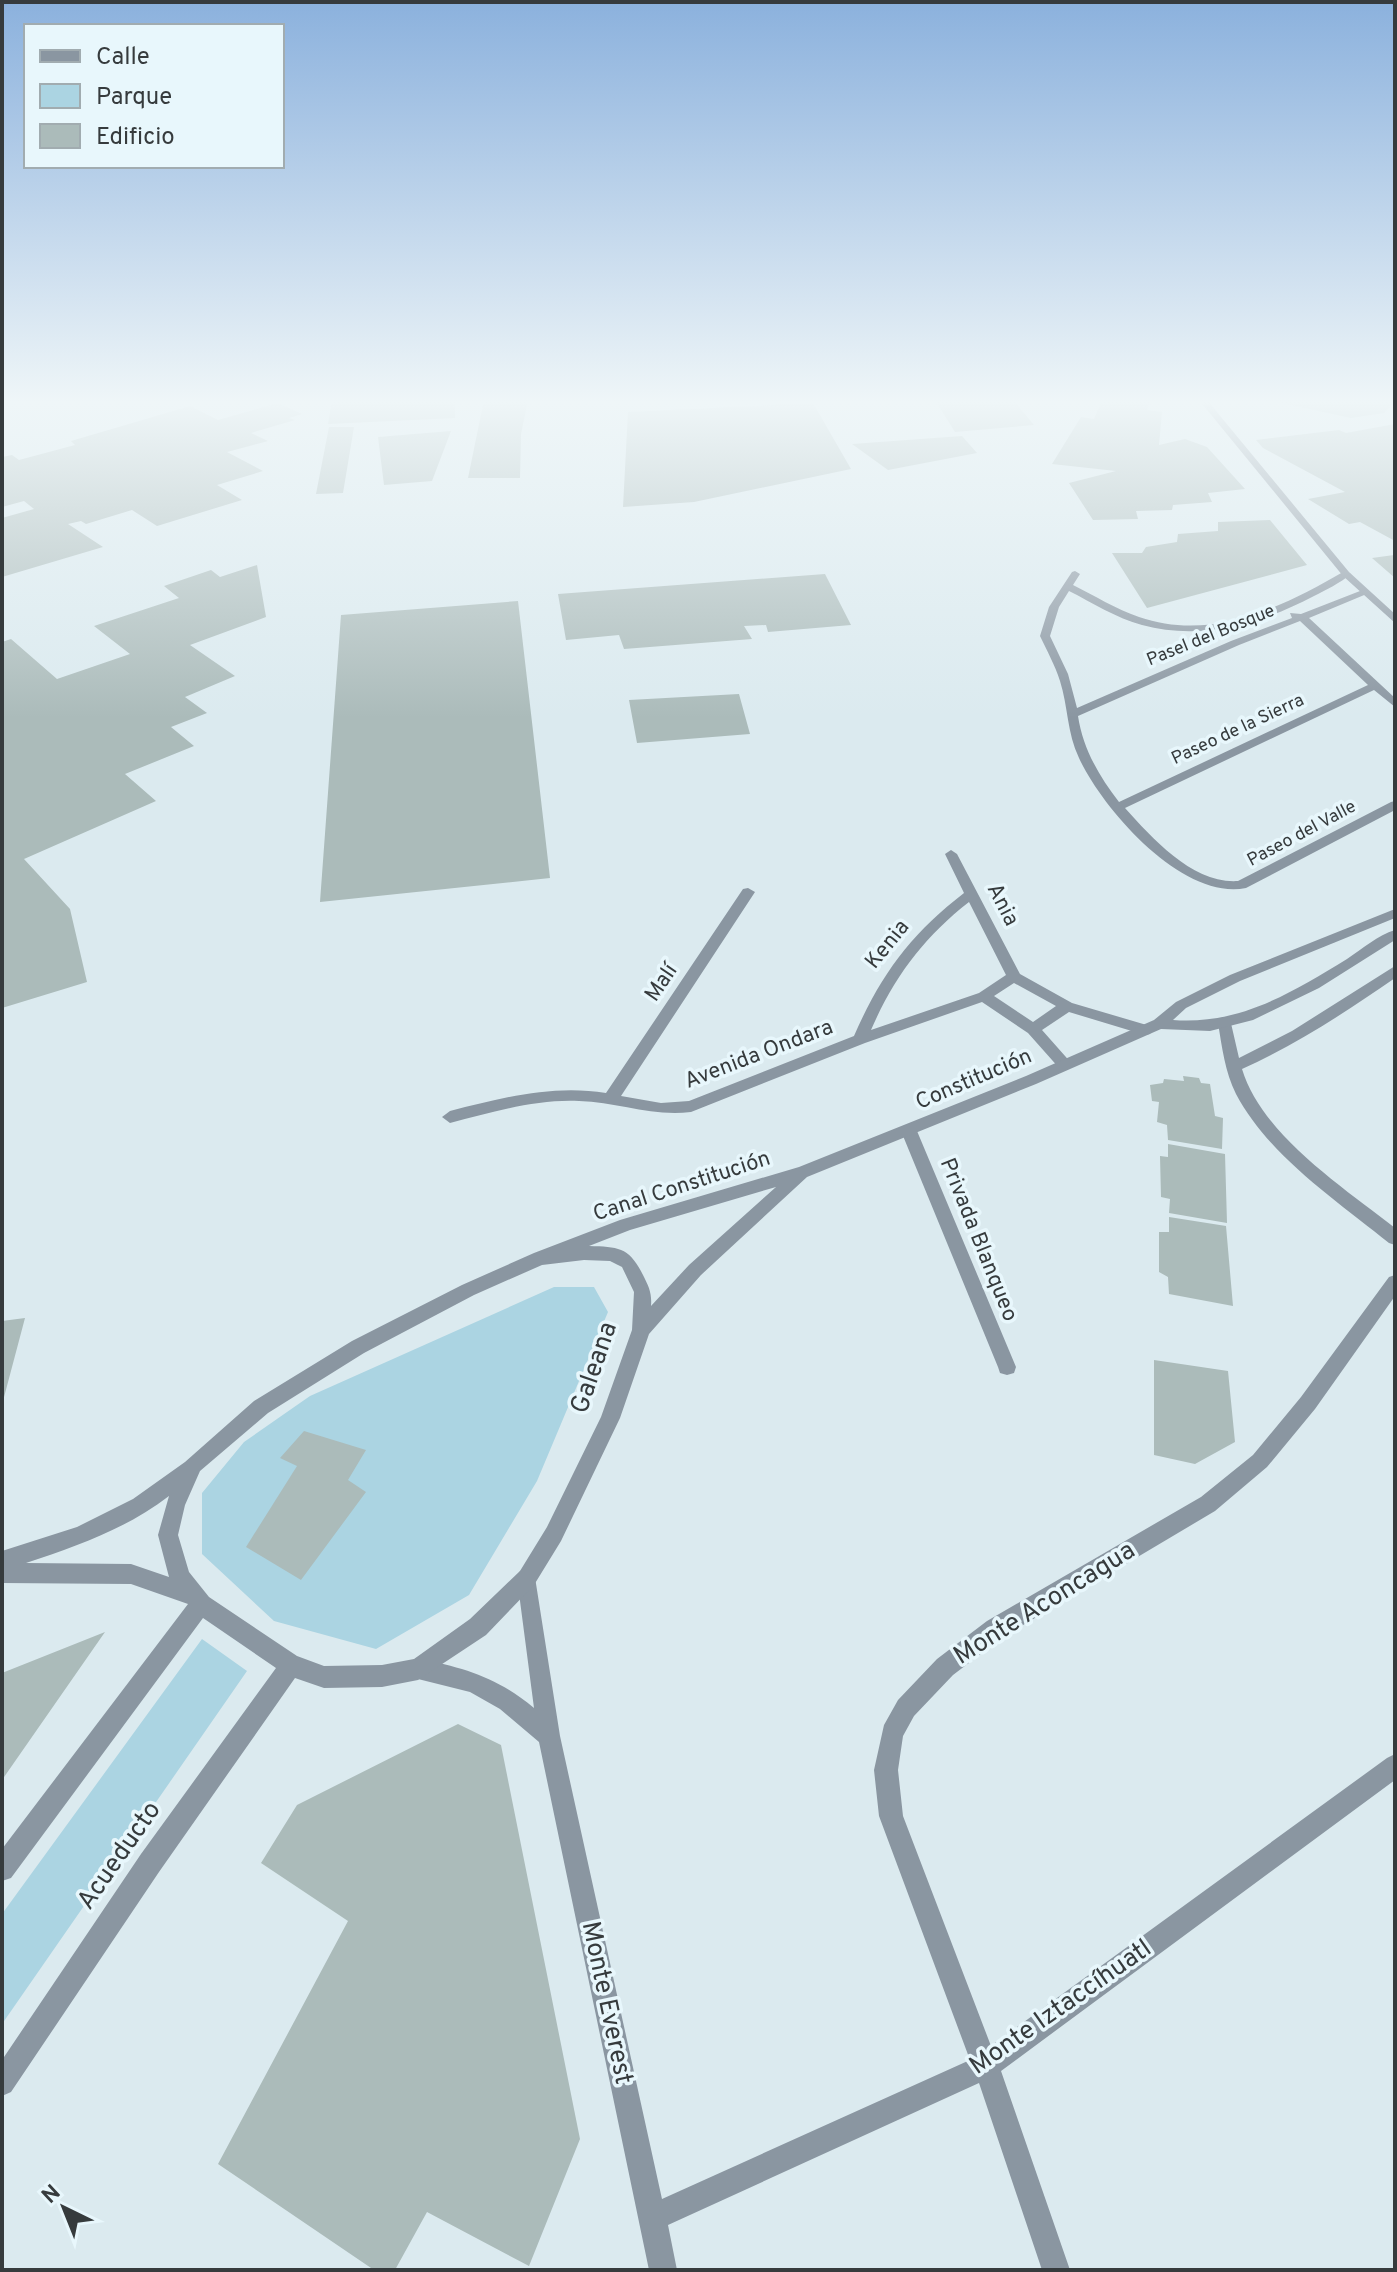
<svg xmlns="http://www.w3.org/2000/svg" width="1397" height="2272" font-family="Overpass,sans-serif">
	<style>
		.green { fill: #abd4e2 }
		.building { fill: #abbbba }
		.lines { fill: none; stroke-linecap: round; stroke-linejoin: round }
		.minor { fill: #8a96a1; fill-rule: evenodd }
		.tertiary { fill: #8a96a1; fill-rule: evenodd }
		.labels { text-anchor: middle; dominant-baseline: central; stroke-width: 7; stroke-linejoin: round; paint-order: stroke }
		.far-street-label { font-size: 18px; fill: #363b3d; stroke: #e8f7fc }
		.street-label { font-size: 22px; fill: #363b3d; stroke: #e8f7fc }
		.near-street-label { font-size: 26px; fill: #363b3d; stroke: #e8f7fc }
	</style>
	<rect width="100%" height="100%" fill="#dbeaef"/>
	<!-- green -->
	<path class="green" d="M554,1287h40l14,25 -71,169 -68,114 -93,54 -102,-28 -72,-67v-61l42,-51 66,-46z
		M202,1639l45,32 -245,353v-110z"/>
	<!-- building -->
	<path class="building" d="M332,400h123v18l-127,6z
		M484,400h44l-7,34 -1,44h-52z
		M935,400h78l21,25 -79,7z
		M1102,400h48l-3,10 15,2 -3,33 26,-6 22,8 38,42 -37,4 4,9 -39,3 -1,5 -36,1 2,8 -45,1 -24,-37 47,-12 -64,-7 29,-47 13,2z
		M1268,400h127v2l-11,11 -33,5z
		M278,403l24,11 -13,4 6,2 -44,13 17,8 -41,11 36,19 -46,14 25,15 -85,26 -25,-16 -46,14 -5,-3 -13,3 35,23 -101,30v-59l32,-9 -10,-8 -22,6v-50l10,-2 7,5 56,-15 -4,-4 119,-35 28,14z
		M813,403l38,66 -157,33 -71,5 5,-95z
		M1395,424v117l-35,-19 -11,2 -41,-25 37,-7 -82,-44 -7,-8 83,-10 7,3z
		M329,427h25l-11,66 -27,1z
		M451,431l-19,50 -48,4 -6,-48z
		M962,436l15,17 -89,17 -36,-26z
		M1270,520l37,45 -160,43 -35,-55h30l4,-6 31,-5 1,-8 40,-3v-9z
		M1395,556v22l-23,-20 22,-3z
		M257,565l9,52 -76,28 45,31 -50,21 22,16 -36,14 23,19 -69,28 31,27 -132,58 46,50 17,73 -85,26v-366l9,-3 46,40 73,-25 -36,-28 85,-28 -15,-12 47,-16 9,7z
		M825,574l26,51 -83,7 -2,-7 -22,1 8,13 -128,10 -5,-14 -53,5 -8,-46z
		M518,601l32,277 -230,24 21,-287z
		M739,694l11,40 -113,9 -8,-43z
		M1183,1076l16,2 2,5 9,1 5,32 8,2 -1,31 -54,-9 -1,-15 -10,-3 2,-20 -7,-1 -2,-16 13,-2 1,-4 20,2z
		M1168,1144l57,10 2,69 -58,-10 1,-14 -9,-2 -1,-41 8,1z
		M1169,1217l57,9 7,80 -64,-12 -1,-17 -9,-5v-40h10z
		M25,1318l-22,83h-1v-80z
		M1154,1360l74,11 7,71 -40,22 -41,-9z
		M304,1431l62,19 -18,30 18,12 -65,88 -55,-33 51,-81 -17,-8z
		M105,1632l-103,148v-107z
		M458,1724l43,21 79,394 -51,127 -102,-54 -32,58h-21l-156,-106 130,-243 -87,-58 36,-58z"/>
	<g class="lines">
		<!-- minor -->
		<path class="minor" d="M1075,571l5,3 -7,11c22,11 43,24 66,32 72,25 142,-9 204,-45l8,2c-11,9 -25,16 -37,22 -53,28 -113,45 -172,29 -26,-7 -49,-22 -73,-34l-10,16 -9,29 18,38 9,34 154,-67 61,-23 -2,-5 11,1 59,-23 9,2 -60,25 86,80v9l-21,-17 -249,118c28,31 68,76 113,73l153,-79 4,-1v9l-149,78c-64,13 -144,-80 -167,-130 -12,-25 -11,-52 -19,-77 -5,-16 -13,-30 -20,-45l9,-29 23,-35zM1300,621l68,64 -249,117c-20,-26 -36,-53 -41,-86l161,-71z
			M951,850l6,4 63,120 52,29 78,23 2,4 -2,4 -5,1 -76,-23 -27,18 31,35 -8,5 -5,-1 -32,-36 -46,-31 -117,41 -174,69c-39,5 -73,-10 -112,-11 -43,-2 -87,11 -129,22l-8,-6 8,-6c52,-13 103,-27 156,-18l137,-204 5,-1 7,4 -134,204 40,7 28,-2 165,-65c27,-62 57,-102 110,-143l-19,-39zM969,902l37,73 -27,18 -108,37c23,-53 53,-93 98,-128zM1014,983l42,23 -23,16 -39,-26z
			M1395,966v12c-49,34 -98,66 -153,91 20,66 101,118 153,159v17l-6,-2c-53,-43 -120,-87 -153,-149 -11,-22 -14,-47 -18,-71l7,-5 5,1 9,39 53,-27z
			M909,1125l8,6 99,236 -2,6 -7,2 -7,-2 -2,-6 -97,-236z
			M1395,1275v21l-80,113 -48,58 -52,44 -212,126 -50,38 -39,41 -11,20 -5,34 5,46 88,230 396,-288 8,-4v26l-394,291 69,199h-28l-63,-187 -311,142 9,45h-28l-110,-528 -39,-33 -30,-17 -60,-15 -3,-8 3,-8 8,-3c48,11 77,18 116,50l-17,-130 3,-7 7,-3 7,3 26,165 102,463 308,-139 -91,-244 -5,-46 10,-45 14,-25 39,-41 50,-38 214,-124 52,-42 48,-58 88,-120z"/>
		<!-- tertiary -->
		<path class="tertiary" d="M1199,400h8l142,172 46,42v9l-52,-47z
			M1395,909v9l-155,63 -54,27 -13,12c67,5 118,-27 174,-61 15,-10 31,-24 48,-29v10l-76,48 -66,32 -43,11 -49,-2 -125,55 -229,93 -106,98 -52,59 -29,84 -59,123 -27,44 -48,50 -68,45 -36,7 -58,1 -29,-10 -136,194 -148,220 -9,4v-36l139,-206 135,-186 -73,-50 -192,260 -9,3v-32l186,-245 -57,-20 -129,-1v-32l75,-24 56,-28 52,-37 69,-61 98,-60 110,-56 72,-32 86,-33 179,-53 227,-91 128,-56 22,-18 54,-27zM776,1187l-87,78 -38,41c1,-13 -2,-19 -8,-31 -14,-28 -24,-28 -54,-29l41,-16zM584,1260l26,1 12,6 12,25 -2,38 -31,87 -54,110 -27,44 -50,48 -56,40 -32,6 -58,1 -27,-10 -88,-59 -20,-25 -11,-37 7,-30 15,-34 68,-58 96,-60 110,-58 68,-30zM169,1496l-11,39 11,42 -38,-13 -105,-1c51,-17 100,-34 143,-67z"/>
	</g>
	<!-- sky -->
	<linearGradient id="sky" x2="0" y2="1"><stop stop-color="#8bb1dd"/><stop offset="0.56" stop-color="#eff6f8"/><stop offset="1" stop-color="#eff6f8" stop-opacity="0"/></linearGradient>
	<rect width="1397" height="718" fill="url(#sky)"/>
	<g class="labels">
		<!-- far-street labels -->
		<g class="far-street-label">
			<text transform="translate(1211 636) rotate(-22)">Pasel del Bosque</text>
			<text transform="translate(1238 730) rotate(-25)">Paseo de la Sierra</text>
			<text transform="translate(1302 834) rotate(-28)">Paseo del Valle</text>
		</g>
		<!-- street labels -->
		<g class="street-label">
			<text transform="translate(1002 905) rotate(63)">Ania</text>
			<text transform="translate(888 945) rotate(-51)">Kenia</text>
			<text transform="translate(662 983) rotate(-56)">Malí</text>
			<text transform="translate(759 1055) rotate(-21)">Avenida Ondara</text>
			<text transform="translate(974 1080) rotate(-23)">Constitución</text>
			<text transform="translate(682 1187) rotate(-18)">Canal Constitución</text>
			<text transform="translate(978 1240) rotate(68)">Privada Blanqueo</text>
		</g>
		<!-- near-street labels -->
		<g class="near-street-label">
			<text transform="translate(595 1368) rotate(-71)">Galeana</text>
			<text transform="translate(1045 1604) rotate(-32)">Monte Aconcagua</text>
			<text transform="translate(120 1856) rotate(-55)">Acueducto</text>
			<text transform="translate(606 2003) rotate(78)">Monte Everest</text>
			<text transform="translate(1061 2008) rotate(-35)">Monte Iztaccíhuatl</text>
		</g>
	</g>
	<!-- border -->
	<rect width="1397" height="2272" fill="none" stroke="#363b3d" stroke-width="8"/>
	<!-- legend -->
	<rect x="24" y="24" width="260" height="144" fill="#e8f7fc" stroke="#a1acb0" stroke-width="2"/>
	<rect x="40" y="50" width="40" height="12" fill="#8a96a1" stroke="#a1acb0" stroke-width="2"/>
	<text x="96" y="64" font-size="24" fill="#363b3d">Calle</text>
	<rect x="40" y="84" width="40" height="24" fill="#abd4e2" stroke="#a1acb0" stroke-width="2"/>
	<text x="96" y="104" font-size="24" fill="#363b3d">Parque</text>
	<rect x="40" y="124" width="40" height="24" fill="#abbbba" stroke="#a1acb0" stroke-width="2"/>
	<text x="96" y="144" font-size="24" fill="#363b3d">Edificio</text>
	<!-- north arrow -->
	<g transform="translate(64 2208) rotate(317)" stroke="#e8f7fc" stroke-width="6" paint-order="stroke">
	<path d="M0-6L14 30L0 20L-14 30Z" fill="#363b3d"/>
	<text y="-12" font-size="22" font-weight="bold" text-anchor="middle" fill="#363b3d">N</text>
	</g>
</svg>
